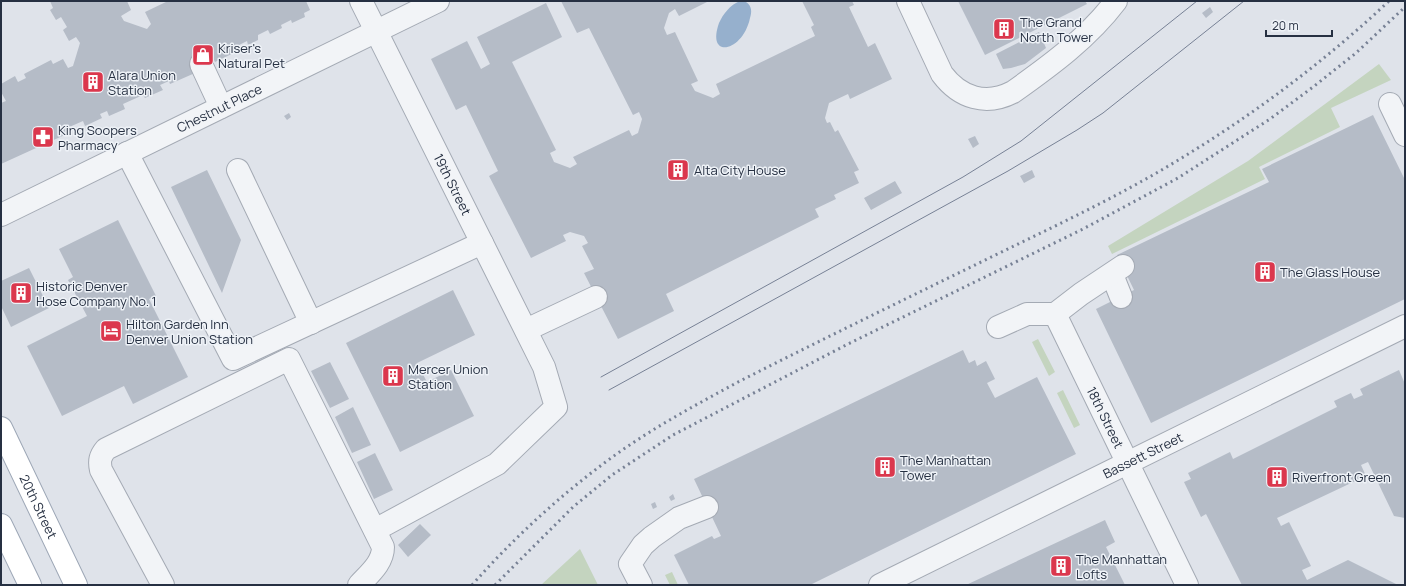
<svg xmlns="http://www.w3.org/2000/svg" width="1406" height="586" font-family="Manrope,sans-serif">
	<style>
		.green { fill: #c4d4bf }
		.water { fill: #96b0cd }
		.building { fill: #b5bcc7 }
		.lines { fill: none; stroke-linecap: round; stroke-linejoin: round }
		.minor-casing { stroke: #a4aab4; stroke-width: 24 }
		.major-casing { stroke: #9da7b6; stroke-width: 24 }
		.minor { stroke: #f2f4f7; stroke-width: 22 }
		.major { stroke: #fff; stroke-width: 22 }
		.tram { stroke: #778195; stroke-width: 1 }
		.rail { stroke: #778195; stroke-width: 3; stroke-dasharray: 2 4; stroke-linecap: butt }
		.labels { text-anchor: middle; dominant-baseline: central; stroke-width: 3; stroke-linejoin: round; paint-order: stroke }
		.poi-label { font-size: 13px; fill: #263042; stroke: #eef2f7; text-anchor: start }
		.street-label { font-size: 13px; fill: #263042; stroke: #eef2f7 }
	</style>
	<rect width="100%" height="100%" fill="#dfe3ea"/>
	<!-- green -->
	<path class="green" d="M1379,64l12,16 -60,28 9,19 -81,40 6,12 -153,75 -4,-8 140,-85z
		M1038,339l17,33 -6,4 -17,-34z
		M1063,390l17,35 -6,3 -17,-35z
		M580,549l18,36h-57z
		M672,572l6,13h-8l-5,-10z"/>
	<!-- water -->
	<path class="water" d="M740,1l6,1c6,4 6,10 4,16 -7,34 -44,42 -31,5 4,-9 11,-18 21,-22z"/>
	<!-- building -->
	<path class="building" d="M50,1h77l4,9 -10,6 3,5 23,8 4,-5 -6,-12 23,-11h138l4,9 -6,3 1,4 -13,6 -1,-3 -10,5 1,3 -12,6 -2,-4 -10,5v5l-10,5 -1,-4 -10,5 3,4 -25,12 -2,-4 -20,10 2,5 -25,11 -1,-3 -9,4 3,5 -18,8 -2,-3 -20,9 2,5 -16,7 -2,-5 -7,3 2,4 -17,8 -2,-5 -16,7 2,5 -68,31v-61l5,-2 -5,-9v-8l14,-8 3,6 8,-4 -2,-4 27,-14 2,4 10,-5 5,9 5,-2 7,-23 -4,-6 -7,4 -6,-11 4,-3 -6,-10 -5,3 -6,-10 3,-2z
		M561,1h148l-30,15 -4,-7 -6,4 -5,15 3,7 8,-3 23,49 -7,3 4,7 18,7 7,-4 -4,-10 99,-48 -4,-9 3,-2 -12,-24h50l2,4 -5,2 19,40 7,-4 17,36 -42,20 -2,-5 -19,9 -4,15 2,5 3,-1 5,10 3,-2 21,40 -5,2 5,11 -25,12 2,4 -21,10 4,8 -153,77 8,17 -56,28 -34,-66 10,-4 -12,-23 6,-3 -4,-7 -14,-4 -7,3 3,6 -35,17 -42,-82 9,-5 -32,-66 -10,5 -25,-51 36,-18 14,28 9,-5 -13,-27 69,-34 16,34 -50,25 44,88 -6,3 4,9 16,6 7,-4 -4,-7 56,-27 3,6 6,-3 4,-14 -3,-7 -6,3 -44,-87 -12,5z
		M958,1h127l2,3 -102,51z
		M1210,7l3,5 -7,6 -4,-5z
		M1039,32l7,16 -21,16 -14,4 -8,1 -7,-15z
		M289,113l2,4 -4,3 -3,-4z
		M1373,115l32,65v119l-254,124 -55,-114 38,-19 -17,-35 152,-73 -7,-13z
		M975,136l4,8 -6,4 -5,-9z
		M207,170l34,70 -19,53 -51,-106z
		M1032,170l3,7 -11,6 -4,-7z
		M895,181l7,12 -31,17 -7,-12z
		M118,220l38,76 -7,3 39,78 -55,27 -9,-18 -62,30 -35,-70 60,-30 -19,-36 5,-3 -14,-28z
		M29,268l20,40 -38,19 -10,-21v-25z
		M453,290l22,45 -58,28 10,19 24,-12 23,46 -74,36 -54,-109z
		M963,350l6,13 6,-3 2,6 9,-5 9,18 -8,4 8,15 42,-21 39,77 -266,131h-121l-15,-30 38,-19 2,3 7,-3 -27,-57z
		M330,362l19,37 -19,9 -19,-37z
		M1399,370l6,14v134l-11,-2 -26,-54 -7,3 5,11 -89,42 4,8 8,-4 22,44 -9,4 5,10 41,-20 50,25h-156l-36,-71 -5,3 -17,-35 7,-3 -3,-6 42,-21 3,7 104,-52 -3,-6 17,-8 3,6 9,-4 -3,-6z
		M353,407l18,38 -19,8 -17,-36z
		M375,453l18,37 -19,9 -17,-37z
		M673,494l2,5 -4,2 -2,-4z
		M655,502l2,5 -4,2 -2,-5z
		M1105,520l10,22 -9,5 19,38h-159z
		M420,524l11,11 -23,22 -10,-12z"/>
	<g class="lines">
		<!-- minor casing -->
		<g class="minor-casing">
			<g id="minor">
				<path id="s1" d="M361,1l183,366 12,40 -59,57 -122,66"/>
				<path d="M908,1l34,73c18,24 44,32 71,18 38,-27 75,-54 103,-91"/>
				<path d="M201,64l20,43"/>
				<path d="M1390,104l15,31"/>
				<path d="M127,153l106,206 249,-116"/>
				<path d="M238,170l73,153"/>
				<path id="s2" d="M1,215l437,-214"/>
				<path d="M1115,282l6,15"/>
				<path id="s3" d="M1055,314l132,271"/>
				<path d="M998,327l29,-13h28l26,-20 42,-28"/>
				<path d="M526,330l70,-33"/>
				<path d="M163,585l-62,-115c-2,-9 -1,-14 5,-21l183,-90 94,188c0,16 -14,27 -24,38"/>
				<path d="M641,585l-11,-21 13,-19 9,-8 27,-19 28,-11"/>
				<path id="s4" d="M880,585l525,-259"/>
			</g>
		</g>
		<!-- major casing -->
		<g class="major-casing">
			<g id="major">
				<path id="s5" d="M1,428l75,157"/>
				<path d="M1,525l29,60"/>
			</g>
		</g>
		<!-- minor -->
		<use href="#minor" class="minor"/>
		<!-- major -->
		<use href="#major" class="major"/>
		<!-- tram -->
		<path class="tram" d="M601,377l362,-200 58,-36 176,-140
			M609,390l399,-219 69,-41 26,-17 141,-112"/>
		<!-- rail -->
		<path class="rail" d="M472,585c39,-44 84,-86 131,-121 42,-32 89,-57 135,-82 79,-40 159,-79 239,-118 65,-32 131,-62 193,-99 79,-47 152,-101 219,-164
			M495,585l78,-78 39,-32 61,-40 175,-91 235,-115 95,-51 92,-59 43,-32 43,-34 49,-46"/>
	</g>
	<!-- icons -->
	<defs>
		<g id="building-square" transform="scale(1.15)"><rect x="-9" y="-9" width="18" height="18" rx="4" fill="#db374d" stroke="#eef2f7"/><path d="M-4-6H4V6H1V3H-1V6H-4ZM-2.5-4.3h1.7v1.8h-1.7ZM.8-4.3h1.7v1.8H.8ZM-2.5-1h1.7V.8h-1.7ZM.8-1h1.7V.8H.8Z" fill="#fff"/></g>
		<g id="shop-square" transform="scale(1.15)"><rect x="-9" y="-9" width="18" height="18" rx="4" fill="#db374d" stroke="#eef2f7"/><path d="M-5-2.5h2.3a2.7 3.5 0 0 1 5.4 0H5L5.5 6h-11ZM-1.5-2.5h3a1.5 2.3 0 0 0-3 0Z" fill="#fff"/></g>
		<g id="pharmacy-square" transform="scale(1.15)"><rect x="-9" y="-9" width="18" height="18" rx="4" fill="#db374d" stroke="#eef2f7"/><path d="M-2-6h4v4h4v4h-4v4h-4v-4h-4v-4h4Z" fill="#fff"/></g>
		<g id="hotel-square" transform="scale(1.15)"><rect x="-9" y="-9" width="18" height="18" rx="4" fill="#db374d" stroke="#eef2f7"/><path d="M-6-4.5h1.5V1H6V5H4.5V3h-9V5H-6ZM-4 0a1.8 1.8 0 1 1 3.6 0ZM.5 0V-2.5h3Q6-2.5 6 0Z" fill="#fff"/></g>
	</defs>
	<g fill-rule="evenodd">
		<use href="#building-square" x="1004" y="29"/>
		<use href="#shop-square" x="203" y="55"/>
		<use href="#building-square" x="93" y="82"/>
		<use href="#pharmacy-square" x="43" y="137"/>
		<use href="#building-square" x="678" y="170"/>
		<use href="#building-square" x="1265" y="272"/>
		<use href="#building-square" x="21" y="293"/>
		<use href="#hotel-square" x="111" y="331"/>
		<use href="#building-square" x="393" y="376"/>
		<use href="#building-square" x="885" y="467"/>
		<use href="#building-square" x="1277" y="477"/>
		<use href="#building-square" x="1061" y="566"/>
	</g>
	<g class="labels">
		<!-- poi labels -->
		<g class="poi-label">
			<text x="1020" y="22">The Grand<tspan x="1020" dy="15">North Tower</tspan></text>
			<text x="218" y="48">Kriser's<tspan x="218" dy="15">Natural Pet</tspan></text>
			<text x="108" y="75">Alara Union<tspan x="108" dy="15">Station</tspan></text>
			<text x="58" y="130">King Soopers<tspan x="58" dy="15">Pharmacy</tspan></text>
			<text x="694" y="170">Alta City House</text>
			<text x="1280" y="272">The Glass House</text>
			<text x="36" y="286">Historic Denver<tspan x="36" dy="15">Hose Company No. 1</tspan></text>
			<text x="126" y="324">Hilton Garden Inn<tspan x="126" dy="15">Denver Union Station</tspan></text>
			<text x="408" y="369">Mercer Union<tspan x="408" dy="15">Station</tspan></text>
			<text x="900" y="460">The Manhattan<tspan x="900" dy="15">Tower</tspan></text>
			<text x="1292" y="477">Riverfront Green</text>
			<text x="1076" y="559">The Manhattan<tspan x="1076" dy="15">Lofts</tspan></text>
		</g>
		<!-- street labels -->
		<g class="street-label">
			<text stroke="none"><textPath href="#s2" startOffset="243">Chestnut Place</textPath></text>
			<text stroke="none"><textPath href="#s1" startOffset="205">19th Street</textPath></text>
			<text stroke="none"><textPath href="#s3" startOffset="115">18th Street</textPath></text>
			<text stroke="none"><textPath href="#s4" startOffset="293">Bassett Street</textPath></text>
			<text stroke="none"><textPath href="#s5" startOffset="87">20th Street</textPath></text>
		</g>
	</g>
	<!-- border -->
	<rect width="1406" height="586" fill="none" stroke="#263042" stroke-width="4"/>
	<!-- scale -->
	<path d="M1266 30v6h66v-6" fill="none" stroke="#263042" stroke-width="2"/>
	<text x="1272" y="30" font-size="12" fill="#263042" stroke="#eef2f7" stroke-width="3" paint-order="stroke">20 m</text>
</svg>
